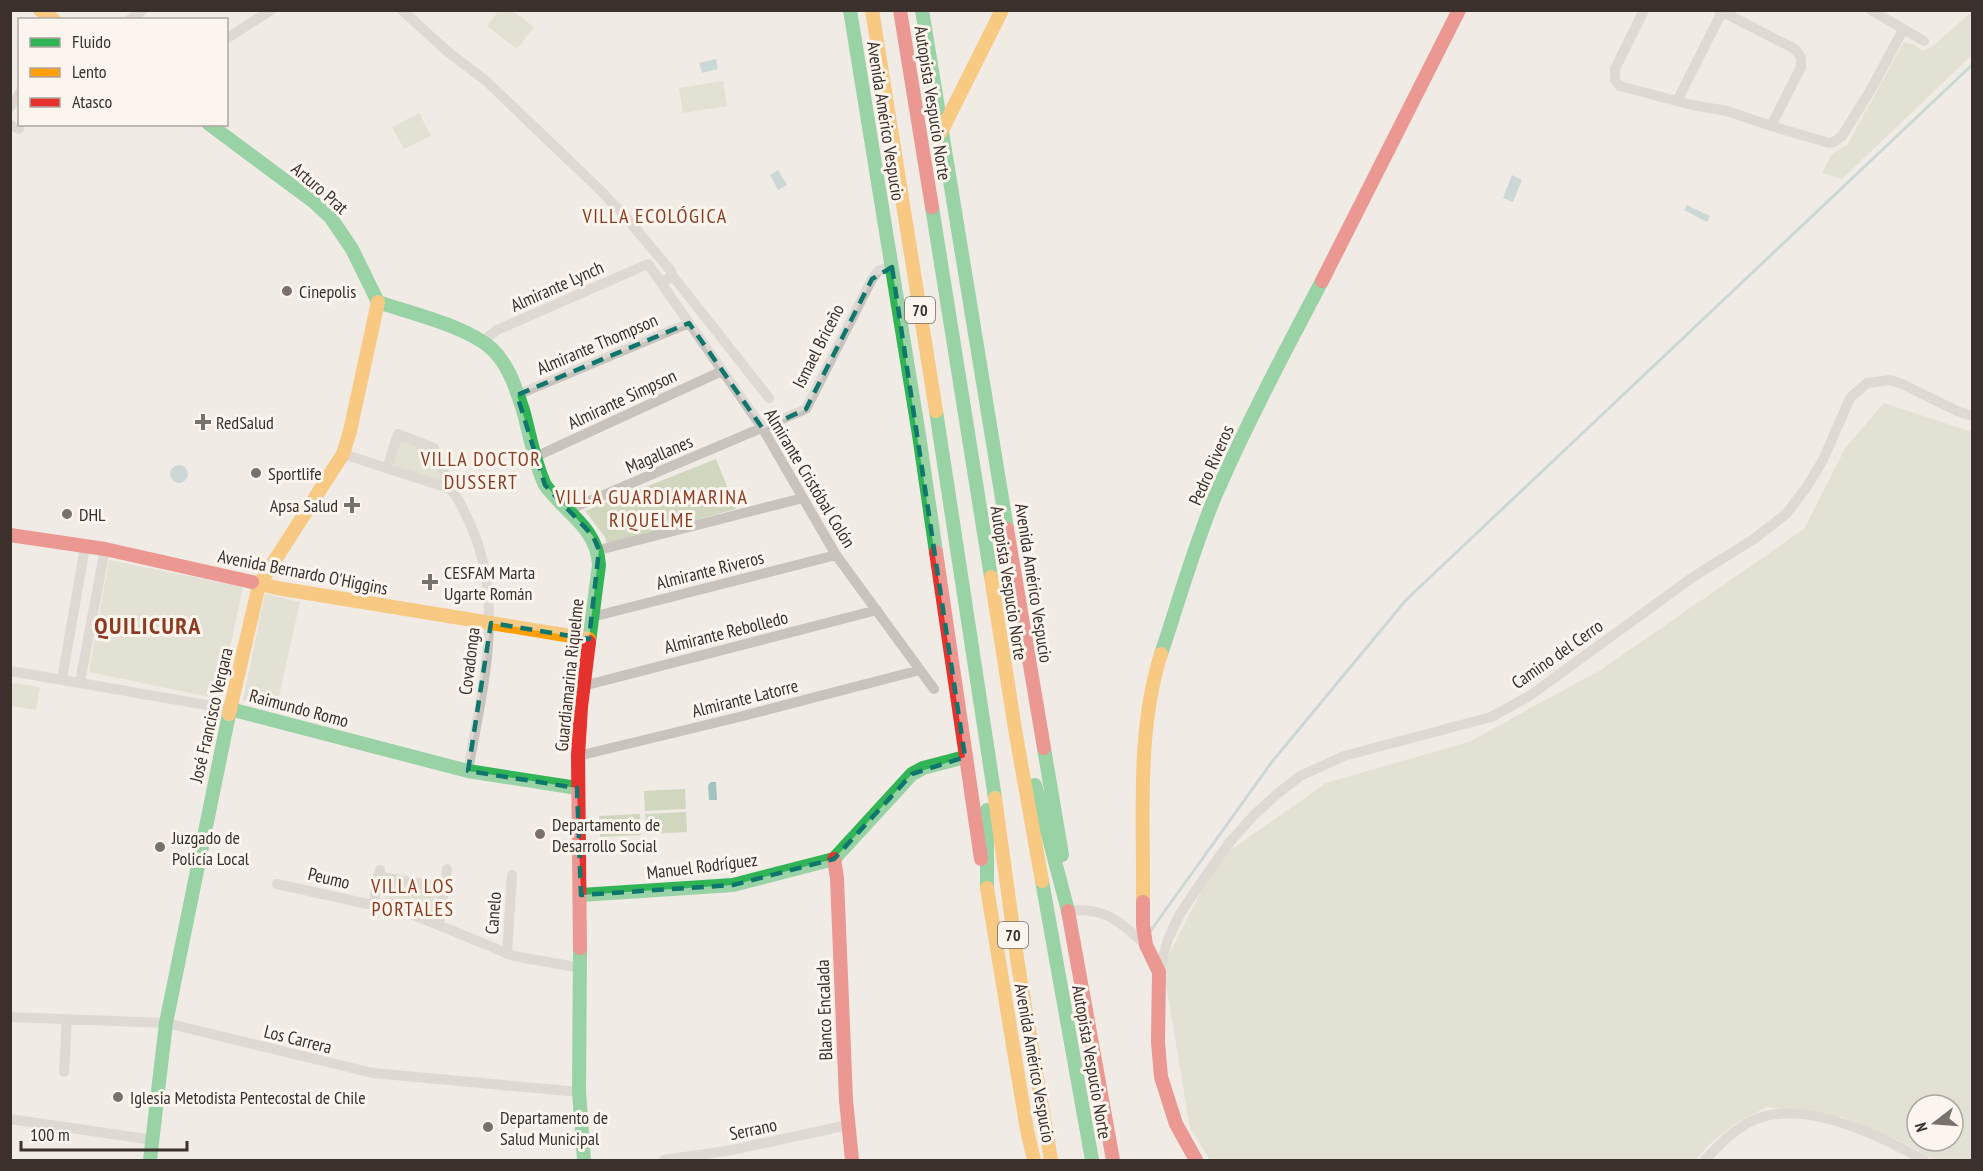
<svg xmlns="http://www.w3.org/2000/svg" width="1983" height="1171" font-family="'PT Sans Narrow',sans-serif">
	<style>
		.green { fill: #d1d6bf; fill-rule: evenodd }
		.water { fill: #a1c2c1 }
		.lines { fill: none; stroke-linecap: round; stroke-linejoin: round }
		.stream { stroke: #a1c2c1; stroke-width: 3 }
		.street { stroke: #c9c3be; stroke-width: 10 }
		.fast { stroke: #30b455; stroke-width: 14 }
		.slow { stroke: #ff9f0a; stroke-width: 14 }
		.jam { stroke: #e5322d; stroke-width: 14 }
		.marked { fill: none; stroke: #0f766e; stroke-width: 4.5; stroke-dasharray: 12 8; stroke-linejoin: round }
		.poi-dot { fill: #7a716c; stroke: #fbf5ee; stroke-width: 2 }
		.labels { text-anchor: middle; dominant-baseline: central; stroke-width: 6; stroke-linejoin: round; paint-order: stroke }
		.shield { fill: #fbf5ee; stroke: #756b66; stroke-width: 1.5 }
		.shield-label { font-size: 16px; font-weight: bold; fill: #3b302b }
		.street-label { font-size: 18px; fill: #3b302b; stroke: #fbf5ee }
		.poi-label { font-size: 18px; fill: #3b302b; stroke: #fbf5ee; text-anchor: start }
		.neighbourhood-label { font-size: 20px; letter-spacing: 1.5px; fill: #8c3b22; stroke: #fbf5ee }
		.district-label { font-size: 24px; font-weight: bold; letter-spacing: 1.5px; fill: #8c3b22; stroke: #fbf5ee }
	</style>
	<rect width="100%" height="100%" fill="#f0ebe5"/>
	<!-- green -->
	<path class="green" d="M513,11l21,16 -17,22 -30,-23 11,-15z
		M1972,11v44l-130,124 -20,-6 10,-19 15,-9 57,-103 11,3 7,6 10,-4z
		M723,81l4,25 -44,7 -4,-25z
		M419,113l12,23 -27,13 -12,-22z
		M1884,403l88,29v728h-38l-27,-16 -65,-27 -75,-10 -31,16 -26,21 -15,16h-485l-20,-32 -27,-162 55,-107 108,-76 143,-41 133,-73 202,-140 42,-82zM1917,1105h36v36h-36z
		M401,439l28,11 14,32 -50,-17z
		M716,459l20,50 -129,35 -2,-7 -20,-26z
		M109,560l134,27 -24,112 -130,-27z
		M265,594l35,8 -24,108 -33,-10z
		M11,683l29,4 -4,23 -25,-4z
		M685,789l1,20 -41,2 -1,-20z
		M686,812l1,20 -41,2 -1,-20z
		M640,814l1,21 -41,2 -1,-21z
		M388,881l52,11 -5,21 -51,-11z"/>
	<!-- water -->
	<path class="water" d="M716,59l2,10 -16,4 -3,-10z
		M778,170l9,15 -9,5 -8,-15z
		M1512,175l10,5 -9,22 -10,-4z
		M1687,205l23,11 -3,6 -23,-12z
		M170 474a9 9 0 1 1 18 0a9 9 0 1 1-18 0Z
		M711,782h5l1,18h-8l-1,-15z"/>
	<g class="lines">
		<!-- stream -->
		<path class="stream" d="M1149,933l122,-170 135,-163 566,-535"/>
		<!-- street -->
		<path class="street" d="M402,10l46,42 37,28 113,108 26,27 47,56v7l-10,3
			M1644,10l-29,59v11l5,6 72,19 35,6 44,15 58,17 5,-1 8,-6 28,-45 33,-61
			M1719,10l76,39 6,8v10l-30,59
			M1871,10l53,31
			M129,20l14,-10
			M226,39l45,-29
			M1677,101l45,-89
			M10,107l10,-14
			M10,125l9,4
			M672,275l97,123
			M481,342l16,-12 151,-66 115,165 73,126 98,134
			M517,395l172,-72
			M343,454l108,35c9,11 14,24 20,37 35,79 11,163 -3,245
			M535,457l187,-86
			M387,468l11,-34 36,14 17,41
			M568,510l238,-101 66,-130 7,-9 13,-3
			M599,550l204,-52
			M592,617l244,-62
			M10,671l220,38
			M62,679l23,-132
			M80,682l25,-133
			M583,686l294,-76
			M578,756l161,-39 181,-47
			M378,876l66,12
			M277,884l132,29 105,43 67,12
			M373,905l7,-35
			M1068,911c37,-5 52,11 78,34
			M439,924l8,-55
			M507,954l5,-79
			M1159,972l9,-33 12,-25 22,-33 28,-39 24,-27 22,-20 24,-19 44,-20 147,-39 37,-20 165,-120 61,-38 32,-25 20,-26 17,-28 27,-62 17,-15 23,-3 12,4 55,27 15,5
			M10,1017l156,6 207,50 206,19
			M64,1072l3,-53
			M10,1119l143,21
			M664,1160l68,-10 116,-25
			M1705,1160c15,-16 29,-31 49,-40 50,-22 127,16 170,40"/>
		<!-- fast -->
		<path class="fast" d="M850,10l69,425 17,117
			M922,10l85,519
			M209,124l105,78 17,16 21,31 26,53
			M932,207l59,370
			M378,302c32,11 89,24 114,47 17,16 24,40 31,61 7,25 11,52 22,75 20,28 52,42 54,80l-10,77
			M936,411l59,387
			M1161,654c18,-53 33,-108 55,-160 32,-73 69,-143 106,-213
			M230,709l238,62 109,17
			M1044,748l18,107
			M1035,785l33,126
			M987,810v78
			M1042,881l50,279
			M581,895l152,-10 101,-26 78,-85 11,-6 42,-11
			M580,948l-1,144 5,68
			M150,1160l16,-137 63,-309"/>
		<!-- slow -->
		<path class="slow" d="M40,10l14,10
			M872,10l64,401
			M941,132l61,-122
			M991,577l25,158 26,146
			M252,582l25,6 312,51
			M229,714l30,-129 84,-131 7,-23 28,-129
			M995,798l23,167 33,195
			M987,888l40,242 7,30
			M1143,902c1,-82 -7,-169 18,-248"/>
		<!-- jam -->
		<path class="jam" d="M900,10l32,197
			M1322,281l137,-271
			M1007,529l37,219
			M10,535l95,14 147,33
			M936,552l45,307
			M834,859l3,19 9,222 6,60
			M1143,902v23l3,20 13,27 -1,70 3,35 15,47 20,36
			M1068,911l45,249
			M580,948l-2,-192 3,-49 8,-65"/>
	</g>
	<!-- marked area -->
	<path d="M0 0H1983V1171H0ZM892,267l73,490 -53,17 -78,85 -101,26 -152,10 -4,-107 -109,-17 23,-148 98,16 10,-89 -6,-14 -48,-51 -28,-90 172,-72 74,106 43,-20 66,-130z" fill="#f0ebe5" fill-opacity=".55" fill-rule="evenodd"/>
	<path class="marked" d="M892,267l73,490 -53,17 -78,85 -101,26 -152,10 -4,-107 -109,-17 23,-148 98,16 10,-89 -6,-14 -48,-51 -28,-90 172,-72 74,106 43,-20 66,-130z"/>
	<!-- markers -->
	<g class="poi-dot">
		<circle cx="287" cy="291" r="6"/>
		<path d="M200 413h6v6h6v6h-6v6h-6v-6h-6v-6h6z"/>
		<circle cx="256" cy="473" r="6"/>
		<path d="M349 496h6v6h6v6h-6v6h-6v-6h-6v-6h6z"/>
		<circle cx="67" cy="514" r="6"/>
		<path d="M427 573h6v6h6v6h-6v6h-6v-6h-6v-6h6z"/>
		<circle cx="540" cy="834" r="6"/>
		<circle cx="160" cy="847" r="6"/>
		<circle cx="118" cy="1097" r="6"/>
		<circle cx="488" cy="1127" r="6"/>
	</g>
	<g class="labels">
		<!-- shield labels -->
		<g class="shield">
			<rect x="905" y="297" width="30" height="26" rx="4.5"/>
			<rect x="998" y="922" width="30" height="26" rx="4.5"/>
		</g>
		<g class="shield-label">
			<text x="920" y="310">70</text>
			<text x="1013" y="935">70</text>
		</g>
		<!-- street labels -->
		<g class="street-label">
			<text transform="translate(933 103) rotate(81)">Autopista Vespucio Norte</text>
			<text transform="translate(886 121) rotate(81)">Avenida Américo Vespucio</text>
			<text transform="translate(320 188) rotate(41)">Arturo Prat</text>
			<text transform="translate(557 286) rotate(-24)">Almirante Lynch</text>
			<text transform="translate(597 344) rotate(-23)">Almirante Thompson</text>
			<text transform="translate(818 346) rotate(-63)">Ismael Briceño</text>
			<text transform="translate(622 399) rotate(-25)">Almirante Simpson</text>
			<text transform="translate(659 454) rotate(-23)">Magallanes</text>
			<text transform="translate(1211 465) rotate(-66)">Pedro Riveros</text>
			<text transform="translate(810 478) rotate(59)">Almirante Cristóbal Colón</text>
			<text transform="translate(710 570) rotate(-14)">Almirante Riveros</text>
			<text transform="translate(303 572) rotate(11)">Avenida Bernardo O'Higgins</text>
			<text transform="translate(1009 583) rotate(81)">Autopista Vespucio Norte</text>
			<text transform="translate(1034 583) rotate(81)">Avenida Américo Vespucio</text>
			<text transform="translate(726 632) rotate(-14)">Almirante Rebolledo</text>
			<text transform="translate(1557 654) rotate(-35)">Camino del Cerro</text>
			<text transform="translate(469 661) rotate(-83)">Covadonga</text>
			<text transform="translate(569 675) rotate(-84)">Guardiamarina Riquelme</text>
			<text transform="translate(745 698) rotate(-14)">Almirante Latorre</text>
			<text transform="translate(299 708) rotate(15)">Raimundo Romo</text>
			<text transform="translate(211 715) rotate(-77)">José Francisco Vergara</text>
			<text transform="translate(702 866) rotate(-7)">Manuel Rodríguez</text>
			<text transform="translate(329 878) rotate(13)">Peumo</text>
			<text transform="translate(493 913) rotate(-86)">Canelo</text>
			<text transform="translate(824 1010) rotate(-92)">Blanco Encalada</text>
			<text transform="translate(298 1039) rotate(14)">Los Carrera</text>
			<text transform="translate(1092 1062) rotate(80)">Autopista Vespucio Norte</text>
			<text transform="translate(1035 1063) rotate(80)">Avenida Américo Vespucio</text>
			<text transform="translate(753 1129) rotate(-12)">Serrano</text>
		</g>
		<!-- poi labels -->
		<g class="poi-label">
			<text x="299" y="291">Cinepolis</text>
			<text x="216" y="422">RedSalud</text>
			<text x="268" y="473">Sportlife</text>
			<text x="338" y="505" text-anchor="end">Apsa Salud</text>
			<text x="79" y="514">DHL</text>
			<text x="444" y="572">CESFAM Marta<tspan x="444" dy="21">Ugarte Román</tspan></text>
			<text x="552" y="824">Departamento de<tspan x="552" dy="21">Desarrollo Social</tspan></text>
			<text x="172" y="837">Juzgado de<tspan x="172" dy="21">Policía Local</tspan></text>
			<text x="130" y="1097">Iglesia Metodista Pentecostal de Chile</text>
			<text x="500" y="1117">Departamento de<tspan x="500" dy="21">Salud Municipal</tspan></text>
		</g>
		<!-- neighbourhood labels -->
		<g class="neighbourhood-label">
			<text x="655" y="216">VILLA ECOLÓGICA</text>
			<text x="481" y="459">VILLA DOCTOR<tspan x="481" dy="23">DUSSERT</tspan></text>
			<text x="652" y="497">VILLA GUARDIAMARINA<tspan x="652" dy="23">RIQUELME</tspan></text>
			<text x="413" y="886">VILLA LOS<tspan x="413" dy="23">PORTALES</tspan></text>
		</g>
		<!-- district labels -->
		<g class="district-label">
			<text x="148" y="625">QUILICURA</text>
		</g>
	</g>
	<!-- border -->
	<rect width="1983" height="1171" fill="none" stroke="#3b302b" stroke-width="24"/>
	<!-- legend -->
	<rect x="18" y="18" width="210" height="108" fill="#fbf5ee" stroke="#aea6a0" stroke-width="1.5"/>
	<rect x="30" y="38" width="30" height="9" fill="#30b455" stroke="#aea6a0" stroke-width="1.5"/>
	<text x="72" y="48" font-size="18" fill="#3b302b">Fluido</text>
	<rect x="30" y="68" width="30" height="9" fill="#ff9f0a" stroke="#aea6a0" stroke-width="1.5"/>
	<text x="72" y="78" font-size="18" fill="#3b302b">Lento</text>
	<rect x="30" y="98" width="30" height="9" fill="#e5322d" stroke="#aea6a0" stroke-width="1.5"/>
	<text x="72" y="108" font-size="18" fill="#3b302b">Atasco</text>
	<!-- north arrow -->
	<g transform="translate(1935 1123) rotate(253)"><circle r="28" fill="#fbf5ee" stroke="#aea6a0" stroke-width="1.5"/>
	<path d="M0-4.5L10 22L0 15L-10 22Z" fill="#7a716c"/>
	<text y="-9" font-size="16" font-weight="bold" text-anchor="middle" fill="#3b302b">N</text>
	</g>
	<!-- scale -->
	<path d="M21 1141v9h166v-9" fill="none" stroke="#3b302b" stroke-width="3"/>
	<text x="30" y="1141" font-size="18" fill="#3b302b" stroke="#fbf5ee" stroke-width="4.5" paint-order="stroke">100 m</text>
</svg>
